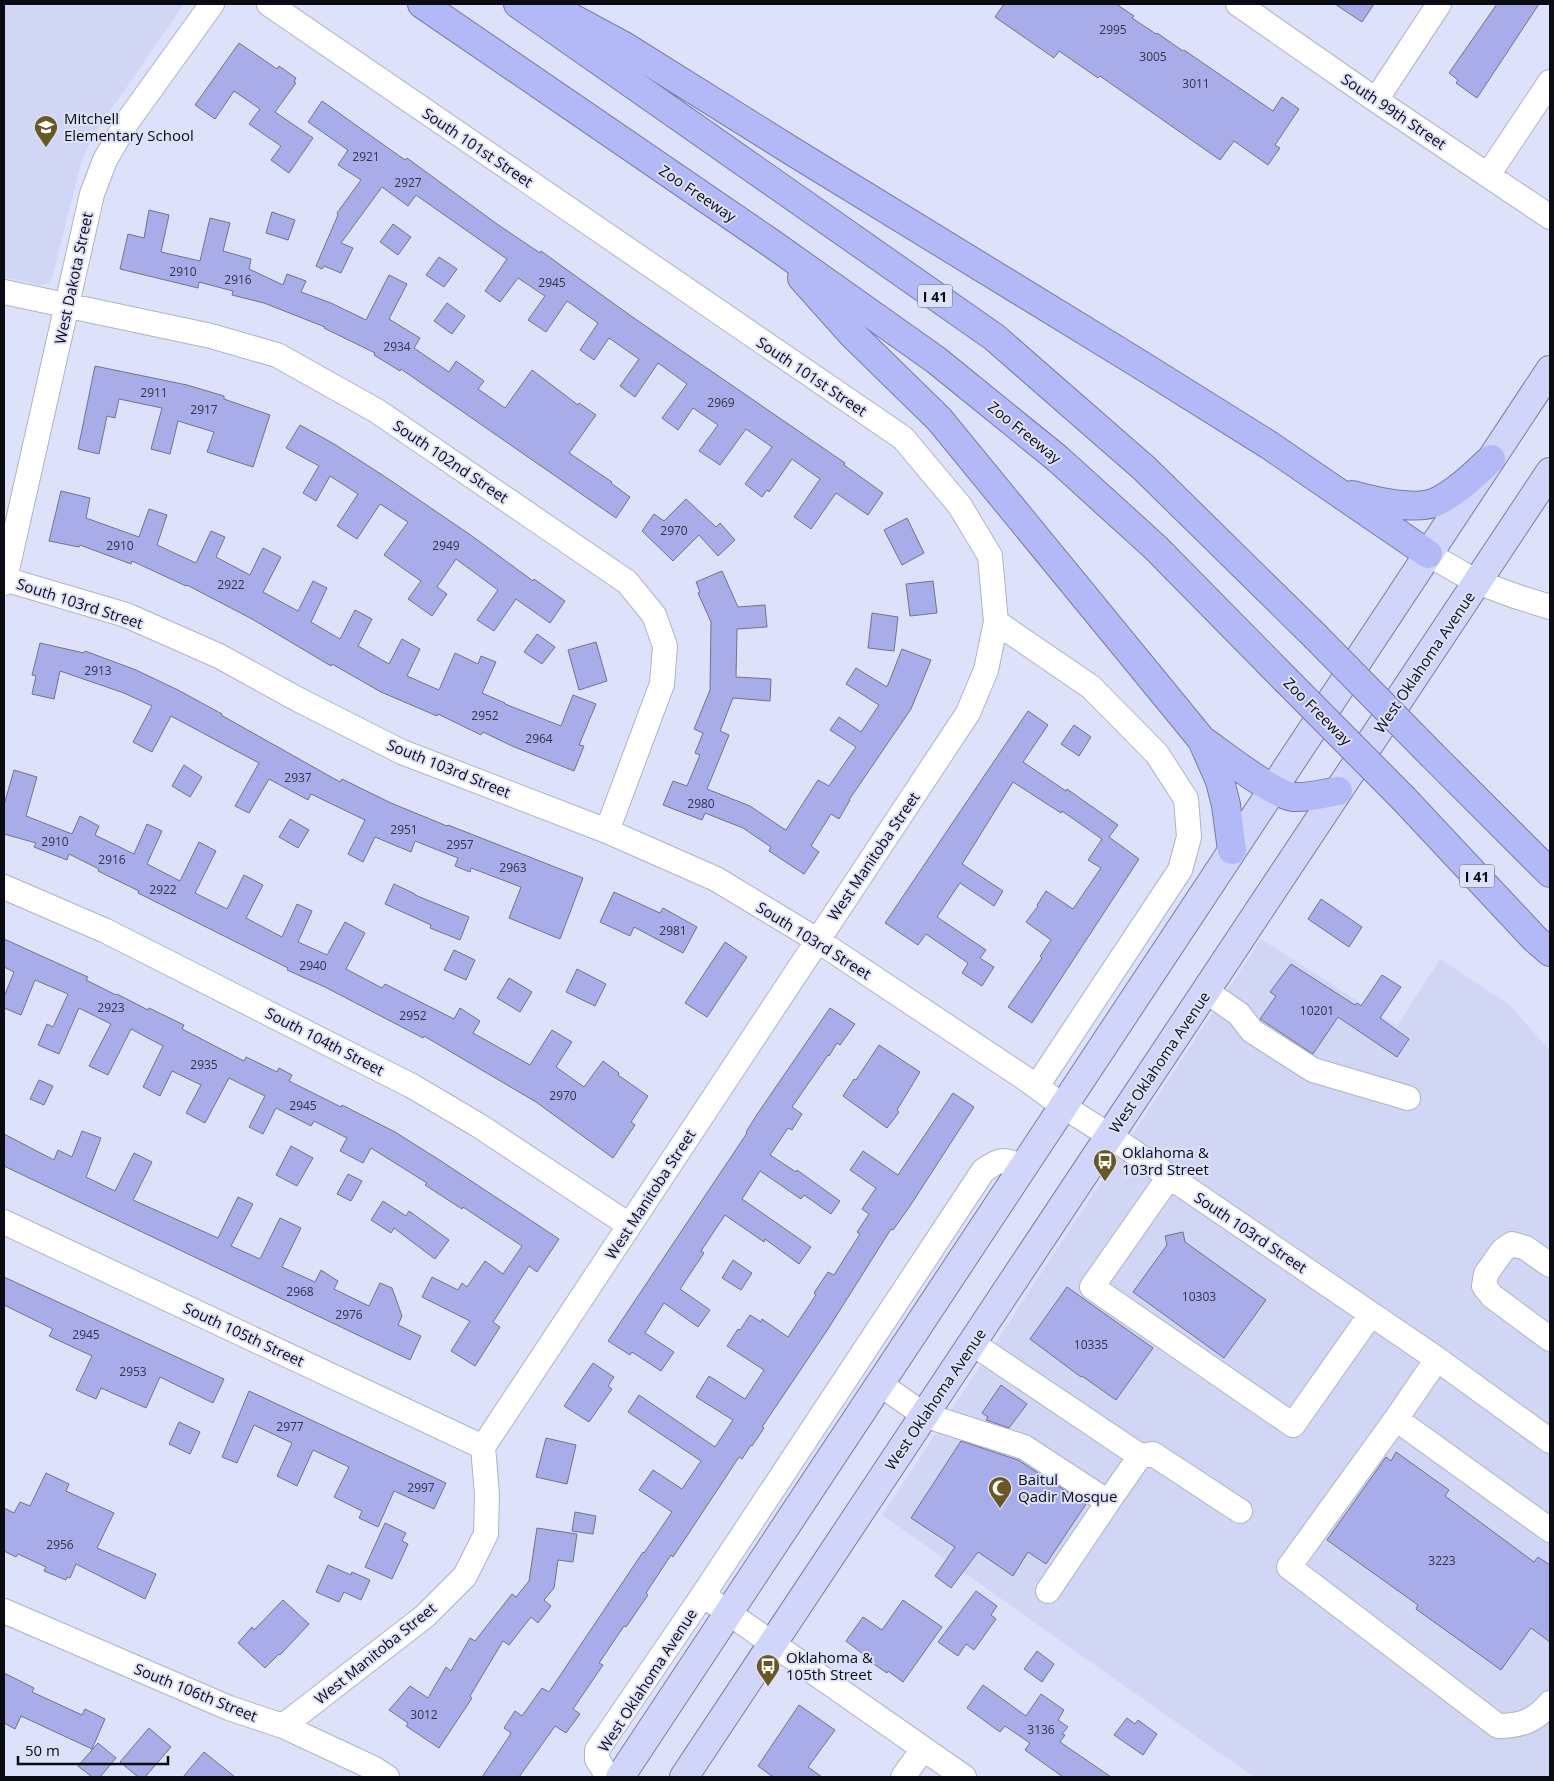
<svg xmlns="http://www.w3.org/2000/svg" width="1554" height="1781" font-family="'Open Sans',sans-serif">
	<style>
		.built { fill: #d2d6f5 }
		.building { fill: #a8ade9; stroke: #717389 }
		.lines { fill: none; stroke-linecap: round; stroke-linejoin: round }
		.minor-casing { stroke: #afb2c9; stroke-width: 26 }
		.major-casing { stroke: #787ca7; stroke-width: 30 }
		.highway-casing { stroke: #787ca7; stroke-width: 30 }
		.minor { stroke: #fff; stroke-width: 24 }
		.major { stroke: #d1d5fa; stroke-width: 28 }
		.highway { stroke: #b3b9f6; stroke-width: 28 }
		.highway-bridge-casing { stroke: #787ca7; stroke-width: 30; stroke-linecap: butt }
		.highway-bridge { stroke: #b3b9f6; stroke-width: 28 }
		.labels { text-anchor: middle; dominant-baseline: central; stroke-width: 4; stroke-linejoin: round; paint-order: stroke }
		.number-label { font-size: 12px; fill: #323448 }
		.shield { fill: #dee1fa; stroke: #4a4b58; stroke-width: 1 }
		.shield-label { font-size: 14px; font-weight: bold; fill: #0a0b13 }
		.street-label { font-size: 15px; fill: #0a0b13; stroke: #dee1fa }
		.poi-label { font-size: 15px; fill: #0a0b13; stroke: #dee1fa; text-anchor: start }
	</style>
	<rect width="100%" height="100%" fill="#dee1fa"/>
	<!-- built -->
	<path class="built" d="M4,4h180l-91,132 -11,24 -30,118 -4,5 -6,2 -38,-8z
		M1261,939l136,87 43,-67 70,46 40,46v726h-296l-372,-262z"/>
	<!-- building -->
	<path class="building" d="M1004,4h112l18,12 -2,2 24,16 1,-1 26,18 1,-1 89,61 9,-14 17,12 -24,36 5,3 -12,17 -34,-24 -14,19 -120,-84 -2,2 -39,-27 -5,7 -59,-41z
		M1335,4h39l-12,18z
		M1497,4h42l-62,94 -21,-15 2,-3 -9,-7z
		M239,43l38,26 2,-3 17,12 -2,4 2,1 -21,29 38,26 -24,35 -18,-13 10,-14 -32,-22 11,-15 -26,-18 -19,28 -20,-14z
		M322,101l83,59 2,-2 90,66 43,29 1,-2 90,65 214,147 -1,2 39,28 -15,22 -32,-22 -25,36 -17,-12 26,-38 -28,-20 -23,33 -2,-2 -5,7 -17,-13 27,-37 -26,-18 -26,36 -21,-14 19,-26 -25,-17 -15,22 -16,-12 25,-34 -29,-21 -23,34 -15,-11 19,-27 -30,-21 -15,22 -14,-10 18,-27 -31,-22 -21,31 -18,-12 17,-24 -27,-18 -18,24 -15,-11 22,-32 -91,-64 -8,11 -26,-19 -41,56 12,5 -12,25 -17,-7 -2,3 -6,-3 22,-51 -1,-2 24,-33 -23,-15 10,-15 -40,-28z
		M149,210l20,5 -8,37 39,9 10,-43 20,5 -7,28 28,8 -2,10 34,16 4,-11 19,7 -5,11 30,11 35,17 23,-45 18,9 -18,35 31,19 -6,10 35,24 7,-11 28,20 -6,8 27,19 27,-38 46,35 1,-2 17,12 -27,38 43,29 -1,1 19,14 -14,21 -215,-149 -1,2 -26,-16 1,-2 -51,-25 1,-1 -61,-24 -32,-8 1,-4 -34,-9 -1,6 -78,-19 8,-35 16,4z
		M272,212l23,8 -7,20 -22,-7z
		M393,224l18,13 -13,18 -18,-13z
		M439,257l18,12 -13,18 -18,-12z
		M447,303l18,13 -13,18 -18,-13z
		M95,366l92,19 37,11v3l46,16 -17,52 -46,-15 7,-20 -36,-11 -8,33 -19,-5 11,-41 -43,-9 -4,19 -8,-2 -8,38 -21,-5z
		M300,425l34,19 50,32 88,60 61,45 1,-2 31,22 -15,22 -34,-24 -22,32 -17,-11 21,-30 -42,-31 -19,28 10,7 -15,22 -24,-17 13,-18 -37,-26 24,-33 -28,-18 -23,35 -20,-13 21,-32 -28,-18 -14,25 -13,-8 16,-27 -33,-18z
		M61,491l29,7 -4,20 53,19 10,-28 18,6 -10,30 39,18 15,-32 14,6 -9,20 34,18 13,-27 18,9 -18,35 35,19 15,-30 14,7 -16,34 29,17 15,-29 17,9 -14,27 31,18 13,-25 18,10 -13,27 32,14 16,-37 23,11 3,-8 15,6 -14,31 23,10v1l56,22 12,-31 23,9 -17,41 5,1 -10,25 -62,-25 -29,-14 -2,3 -43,-21 -1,2 -56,-24 -49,-28 -1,2 -79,-47 -65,-34 -1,1 -54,-25 -1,3 -51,-19 -1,2 -30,-6z
		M686,499l30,28 4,-4 15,17 -17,16 -19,-21 -26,26 -31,-30 12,-17 10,7z
		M907,518l17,35 -22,12 -18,-35z
		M722,571l16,36 27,-2 2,22 -30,2 -1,48 35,2 -1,22 -37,-3 -13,33 9,4 -22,54 43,17 34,23 2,1 32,-50 11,6 27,-39 -26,-17 9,-13 22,15 18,-27 -33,-21 10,-16 31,19 15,-38 29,11 -20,49 -62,91h1l-11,19 -8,-5 -20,32 8,6 -15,22 -35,-23 2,-4 -28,-19 -38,-15 -3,7 -39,-15 10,-24 14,5 13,-31 -5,-2 8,-20 -9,-4 16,-39 1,-68 -13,-29 2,-1 -4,-10z
		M933,581l4,32 -27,3 -4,-32z
		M872,613l26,4 -4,34 -26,-3z
		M537,634l18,13 -13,17 -18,-12z
		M596,642l11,39 -28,9 -11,-40z
		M40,643l44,10 1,-2 51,19 42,20 44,24 -1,1 119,67 2,-3 49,24 56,23 1,-1 135,53 -23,61 -51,-21 12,-31 -50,-19 -1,4 -15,-6 3,-8 -43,-17 -4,11 -36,-15 -12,25 -15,-8 17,-34 -54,-26 -3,6 -39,-21 -20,34 -14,-7 24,-43 -88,-47 -19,36 -19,-10 19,-36 -28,-13 -64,-22 -6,28 -22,-5 4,-18 -4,-1z
		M1028,711l20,14 -25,37 43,29 1,-2 51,36 -9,12 30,22 -107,164 -24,-16 34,-49 -2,-2 11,-16 -25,-18 12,-16 -1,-1 9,-14 27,18 28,-41 -13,-8 14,-21 -40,-28 -1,2 -48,-31 -51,82 41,27 -9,15 -34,-23 -23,34 49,33 -6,8 14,9 -12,19 -20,-13 6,-10 -42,-29 -8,11 -33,-22z
		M1074,725l17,12 -12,19 -18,-12z
		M184,765l18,12 -12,20 -18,-11z
		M14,770l23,7 -11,39 46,18 8,-18 19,10 -4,9 39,19 13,-30 15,7 -15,33 33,17 19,-39 17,9 -21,42 32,16 17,-34 19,10 -17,33 36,19 15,-33 15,7 -14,31 29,13 18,-33 20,11 -19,36 36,19 3,-4 69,35 6,-11 20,13 -7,12 57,32 22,-35 20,12 -16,25 28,20 19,-26 16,12 -1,2 30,21 -17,26 4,3 -22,33 -77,-56 -112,-66 -1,2 -98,-51 -38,-17 1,-2 -150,-75 1,-2 -41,-20 1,-2 -30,-15 -2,6 -33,-13 2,-4 -32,-9v-29z
		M290,819l19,11 -11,18 -19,-11z
		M394,884l21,10v1l54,22 -9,23 -30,-12 1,-3 -46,-21z
		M614,892l46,21 3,-5 34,19 -14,26 -49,-26 -4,9 -30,-14z
		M1321,899l41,28 -13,20 -41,-28z
		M4,939l84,38 -2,3 30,15 1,-1 31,16 1,-2 35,17 -2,4 62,32 2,-4 31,15 2,-4 13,7 -3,6 52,26 1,-2 53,27 46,29 118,78 -22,33 -8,-6 -36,56 7,5 -25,39 -24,-15 19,-30 -48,-24 10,-20 26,13 4,-7 5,4 18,-26 18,13 19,-28 -59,-39 -1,2 -37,-24 2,-2 -56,-35 -8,15 -23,-12 7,-13 -33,-17 -3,5 -35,-18 -13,26 -14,-7 16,-31 -36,-18 -24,45 -19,-10 15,-28 -29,-14 -12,25 -17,-9 20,-41 -32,-17 -23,46 -19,-9 22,-42 -32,-16 -20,46 -21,-9 9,-21 6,3 15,-33 -33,-14 -14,35 -17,-7v-11l10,-25 -10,-5z
		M725,942l22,15 -40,60 -22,-14z
		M454,950l21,10 -9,20 -22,-10z
		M1291,964l64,41 2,-2 4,3 21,-31 19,12 -21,31 29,21 -12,18 -59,-40 -25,37 -53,-35 16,-23 -6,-4z
		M577,969l29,15 -11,22 -29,-14z
		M509,978l23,14 -12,20 -23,-14z
		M830,1008l25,16 -15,21 -3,-2 -8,13 -1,-1 -36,52 10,7 -10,16 -4,-2 -18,27 26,17 1,-2 43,31 -9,13 -27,-19 -3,4 -41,-28 -18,28 69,48 -12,17 -34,-25 -1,3 -39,-27 -24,36 3,2 -24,36 30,21 -12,17 -34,-24 -19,30 29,19 -13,19 -29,-19 -2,3 -22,-14 139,-208 -1,-1 12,-19z
		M879,1045l41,27 -23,38 2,2 -12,16 -44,-32 11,-17 2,1z
		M39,1080l14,6 -9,19 -14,-6z
		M953,1093l21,14 -64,99 -17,24 -2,-1 -63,100 -66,98 2,1 -12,18 -1,-1 -9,14 -3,-2 -66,100 -2,-2 -25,38 2,2 -22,32 -2,-1 -25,37 4,2 -30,44 7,5 -14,19 -11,-7 -36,51h-37l28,-42 1,-2 -7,-5 11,-17 7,5 20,-28 7,4 94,-140 1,1 28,-41 -33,-22 14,-20 29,19 19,-28 -73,-49 11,-17 76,52 18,-27 -37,-23 13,-21 36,23 19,-29 -37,-24 11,-17 2,1 10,-15 11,7 1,-3 26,18 28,-42 -2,-2 14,-21 6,3 26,-41 -3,-2 12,-18 -7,-5 14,-21 -26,-18 13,-19 35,24z
		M82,1131l19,7 -15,39 29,14 19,-38 18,9 -19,38 85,38 20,-41 15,7 -22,42 29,13 20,-41 21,10 -19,39 33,15 6,-12 17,11 -4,8 35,17 11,-23 12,5 10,28 -4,9 23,11 -11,24 -406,-194v-32l50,26 4,-10 14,7z
		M291,1146l22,12 -16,28 -21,-11z
		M348,1174l14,7 -11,20 -14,-7z
		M383,1201l23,15 3,-5 40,29 -14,19 -41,-31 -3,5 -20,-13z
		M1183,1232l2,10 81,58 -42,58 -91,-66 34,-47 -2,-9z
		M733,1260l19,13 -11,17 -19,-12z
		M4,1277l220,102 -11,24 -53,-26 -14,31 -45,-20 -5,11 -20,-9 16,-34 -43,-20 4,-7 -49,-24z
		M1067,1287l86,61 -37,52 -34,-24 -1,1 -51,-38z
		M593,1363l21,14 -6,9 4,3 -23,33 -25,-16z
		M1001,1385l26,19 -18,24 -23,-8 2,-3 -6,-4z
		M249,1391l197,92 -12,26 -40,-18 -16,36 -19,-9 3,-7 -28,-14 15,-30 -36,-17 -16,36 -20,-10 15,-33 -38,-18 -17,38 -15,-6z
		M179,1422l21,10 -10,22 -21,-10z
		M546,1438l30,7 -9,39 -31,-7z
		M961,1441l57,19 68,44 -40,60 -18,-12 -15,24 -35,-24 -27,36 -16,-12 20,-29 -44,-29z
		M1396,1452l53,38 -4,6 89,66 4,-5 12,8v77l-19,-14 -30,42 -85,-61 2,-4 -91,-65 59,-83 5,4z
		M46,1473l23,11 -3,7 48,22 -17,35 59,26 -11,25 -69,-35 -6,14 -3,-1 -1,3 -22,-9 2,-4 -28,-13 -2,3 -12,-6v-43l10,5 6,-11 10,4z
		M575,1512l21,4 -3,18 -21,-3z
		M385,1523l21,10 -4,8 6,3 -16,35 -27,-12z
		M537,1528l40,6 -4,28 -15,-2 -4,28 -10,12 7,6 -13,17 -7,-6 -22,28 -6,-4 -33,55 2,2 -33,50 -33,-22 2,-3 -19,-13 21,-24 18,12 18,-31 5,4 19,-33 5,3 37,-47 4,3 13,-16z
		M328,1565l23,10 1,-3 18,8 -9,20 -17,-8 -5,10 -23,-10z
		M976,1591l21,15 -6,9 5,4 -22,31 -8,-6 -8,12 -20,-14z
		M283,1600l26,24 -29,31 -1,-1 -14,14 -27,-25 14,-16 2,3z
		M903,1600l39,27 -39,55 -15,-11 -1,2 -25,-17 1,-2 -17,-13 17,-24 19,13z
		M1037,1651l17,13 -12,18 -18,-13z
		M4,1673l30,15 -2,4 50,23 3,-6 20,10 -13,30 -71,-33 -6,13 -11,-6z
		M983,1685l43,31 15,-22 23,16 -6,10 10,7 -6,7 3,1 -5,7 51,35h-48l-38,-27 5,-7 -25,-17 -5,6 -33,-24z
		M799,1705l36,25 -27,37 14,10h-49l-15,-11z
		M1127,1718l8,6 3,-4 19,14 -14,21 -29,-20z
		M149,1728l22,19 -26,30h-7l-18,-15z
		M98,1743l18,15 -16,19h-8l-14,-11z
		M204,1752l31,25h-52z"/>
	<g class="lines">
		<!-- minor casing -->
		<g class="minor-casing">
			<path id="minor" d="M269,4l634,434 57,68 30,50 6,66 95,65 66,67 29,45 3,38 -9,33 -143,216
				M1238,4l138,96 174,117
				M1376,100l63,-96
				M1488,175l62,-93
				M4,292l207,44 66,19 100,56 250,171 27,33 11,31 -3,38 -55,147
				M1428,554l49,28 38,14 35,11
				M4,579l122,36 93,41 80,44 103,52 205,79 109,48 101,61 206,137 40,29 47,30 327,223 113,82
				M4,583l88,-389 13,-34 22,-38 85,-118
				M4,887l102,44 306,155 66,39 151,100
				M1206,991l33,23 13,17 61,39 95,28
				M1169,1177l-77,110 201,138 78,-111
				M4,1222l479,225
				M1550,1265l-24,-17 -14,-4 -9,6 -17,24 -2,12 8,10 58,43
				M1437,1359l-41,60 154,111
				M880,1384l44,31 100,32 84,55 32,-46 -168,-113
				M1396,1419l-107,148 209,159c23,0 37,-5 52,-23
				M1140,1456l13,-2 87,57
				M1048,1591l60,-89
				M703,1595l261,182
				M4,1611l225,97 54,18 90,42 14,9
				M283,1726l142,-110 40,-40 21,-42 1,-40 -4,-47 485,-734 18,-43 10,-48
				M608,1777l-11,-18v-9l106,-155 280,-424c18,-13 20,-12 41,-4
				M903,1777l20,-28"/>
		</g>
		<!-- major casing -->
		<g class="major-casing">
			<path id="major" d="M620,1777l930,-1407
				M684,1777l866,-1305"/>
		</g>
		<!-- highway casing -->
		<g class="highway-casing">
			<path id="highway" d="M422,4l349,239 165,117 122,99 98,89 129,131
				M518,4l476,333 150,131 170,167
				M546,4l78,42 171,107 346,212 128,80 159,109
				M802,278l50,56 87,85 263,321 18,41 6,24 6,45
				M1352,495c21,6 64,16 84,7 21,-10 39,-28 55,-43
				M1202,740c19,13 70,54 91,57 15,1 30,-3 45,-6
				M1433,756l117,117
				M1404,799l131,140 15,13"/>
		</g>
		<!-- minor -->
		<use href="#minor" class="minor"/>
		<!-- major -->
		<use href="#major" class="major"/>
		<!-- highway -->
		<use href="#highway" class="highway"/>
		<!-- highway-bridge casing -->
		<g class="highway-bridge-casing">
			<path id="highway-bridge" d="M1314,635l119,121
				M1285,679l119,120"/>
		</g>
		<!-- highway-bridge -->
		<use href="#highway-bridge" class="highway-bridge"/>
	</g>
	<!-- icons -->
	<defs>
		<g id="school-pin" transform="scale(1.25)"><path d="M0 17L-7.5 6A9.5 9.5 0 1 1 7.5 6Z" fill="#695826" stroke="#dee1fa"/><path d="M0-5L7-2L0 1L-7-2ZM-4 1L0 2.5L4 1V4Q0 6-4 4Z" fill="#fff"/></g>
		<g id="bus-pin" transform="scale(1.25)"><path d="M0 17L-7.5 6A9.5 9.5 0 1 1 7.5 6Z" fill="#695826" stroke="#dee1fa"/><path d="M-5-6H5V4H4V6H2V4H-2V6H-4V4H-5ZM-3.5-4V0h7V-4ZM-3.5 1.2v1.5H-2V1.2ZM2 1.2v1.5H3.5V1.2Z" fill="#fff"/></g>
		<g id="mosque-pin" transform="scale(1.25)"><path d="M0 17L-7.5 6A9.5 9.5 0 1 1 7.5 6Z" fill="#695826" stroke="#dee1fa"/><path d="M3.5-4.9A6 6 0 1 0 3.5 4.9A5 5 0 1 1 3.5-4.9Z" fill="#fff"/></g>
	</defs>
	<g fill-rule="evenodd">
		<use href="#school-pin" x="46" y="127"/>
		<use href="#bus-pin" x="1105" y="1161"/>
		<use href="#mosque-pin" x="1000" y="1488"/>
		<use href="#bus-pin" x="768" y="1666"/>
	</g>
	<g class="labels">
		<!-- number labels -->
		<g class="number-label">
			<text x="1113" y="29">2995</text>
			<text x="1153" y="56">3005</text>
			<text x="1196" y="83">3011</text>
			<text x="366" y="156">2921</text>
			<text x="408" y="182">2927</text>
			<text x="183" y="271">2910</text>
			<text x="238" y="279">2916</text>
			<text x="552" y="282">2945</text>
			<text x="397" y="346">2934</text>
			<text x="154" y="392">2911</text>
			<text x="721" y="402">2969</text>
			<text x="204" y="409">2917</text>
			<text x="674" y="530">2970</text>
			<text x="120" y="545">2910</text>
			<text x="446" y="545">2949</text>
			<text x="231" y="584">2922</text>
			<text x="98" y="670">2913</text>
			<text x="485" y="715">2952</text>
			<text x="539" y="738">2964</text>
			<text x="298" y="777">2937</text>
			<text x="701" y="803">2980</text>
			<text x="404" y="829">2951</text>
			<text x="55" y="841">2910</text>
			<text x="460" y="844">2957</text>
			<text x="112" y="859">2916</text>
			<text x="513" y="867">2963</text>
			<text x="163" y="889">2922</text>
			<text x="673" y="930">2981</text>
			<text x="313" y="965">2940</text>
			<text x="111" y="1007">2923</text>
			<text x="1317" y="1010">10201</text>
			<text x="413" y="1015">2952</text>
			<text x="204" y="1064">2935</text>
			<text x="563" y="1095">2970</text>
			<text x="303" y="1105">2945</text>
			<text x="300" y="1291">2968</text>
			<text x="1199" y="1296">10303</text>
			<text x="349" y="1314">2976</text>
			<text x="86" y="1334">2945</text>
			<text x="1091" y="1344">10335</text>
			<text x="133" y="1371">2953</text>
			<text x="290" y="1426">2977</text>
			<text x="421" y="1487">2997</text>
			<text x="60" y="1544">2956</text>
			<text x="1442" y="1560">3223</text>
			<text x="424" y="1714">3012</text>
			<text x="1041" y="1729">3136</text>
		</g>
		<!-- shield labels -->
		<g class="shield">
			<rect x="917.5" y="284.5" width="35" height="23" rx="4"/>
			<rect x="1459.5" y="864.5" width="35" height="23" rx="4"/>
		</g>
		<g class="shield-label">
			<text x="935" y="296">I 41</text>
			<text x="1477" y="876">I 41</text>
		</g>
		<!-- street labels -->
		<g class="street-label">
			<text transform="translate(1394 111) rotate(34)">South 99th Street</text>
			<text transform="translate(478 147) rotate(34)">South 101st Street</text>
			<text transform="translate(698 193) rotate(34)">Zoo Freeway</text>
			<text transform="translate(73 278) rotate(-78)">West Dakota Street</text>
			<text transform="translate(812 376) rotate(34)">South 101st Street</text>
			<text transform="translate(1025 432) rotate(39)">Zoo Freeway</text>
			<text transform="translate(451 461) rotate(34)">South 102nd Street</text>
			<text transform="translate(80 603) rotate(18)">South 103rd Street</text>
			<text transform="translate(1424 662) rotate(-56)">West Oklahoma Avenue</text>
			<text transform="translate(1318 711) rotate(45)">Zoo Freeway</text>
			<text transform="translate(449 768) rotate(22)">South 103rd Street</text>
			<text transform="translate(873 856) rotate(-56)">West Manitoba Street</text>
			<text transform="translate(814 940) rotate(32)">South 103rd Street</text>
			<text transform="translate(325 1041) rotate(27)">South 104th Street</text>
			<text transform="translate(1159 1062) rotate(-56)">West Oklahoma Avenue</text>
			<text transform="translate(650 1194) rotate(-57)">West Manitoba Street</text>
			<text transform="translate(1251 1232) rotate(34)">South 103rd Street</text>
			<text transform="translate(244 1334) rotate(25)">South 105th Street</text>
			<text transform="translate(935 1399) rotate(-56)">West Oklahoma Avenue</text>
			<text transform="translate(375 1653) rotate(-39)">West Manitoba Street</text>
			<text transform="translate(647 1680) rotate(-57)">West Oklahoma Avenue</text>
			<text transform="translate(196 1692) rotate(22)">South 106th Street</text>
		</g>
		<!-- poi labels -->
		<g class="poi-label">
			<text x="64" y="118">Mitchell<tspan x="64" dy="17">Elementary School</tspan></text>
			<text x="1122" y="1152">Oklahoma &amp;<tspan x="1122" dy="17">103rd Street</tspan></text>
			<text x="1018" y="1479">Baitul<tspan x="1018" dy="17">Qadir Mosque</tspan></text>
			<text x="786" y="1657">Oklahoma &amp;<tspan x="786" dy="17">105th Street</tspan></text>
		</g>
	</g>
	<!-- border -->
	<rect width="1554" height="1781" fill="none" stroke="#0a0b13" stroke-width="10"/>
	<!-- scale -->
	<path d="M18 1756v8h150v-8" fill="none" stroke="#0a0b13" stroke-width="2.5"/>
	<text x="25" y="1756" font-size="15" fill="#0a0b13" stroke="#dee1fa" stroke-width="4" paint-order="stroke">50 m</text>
</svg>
